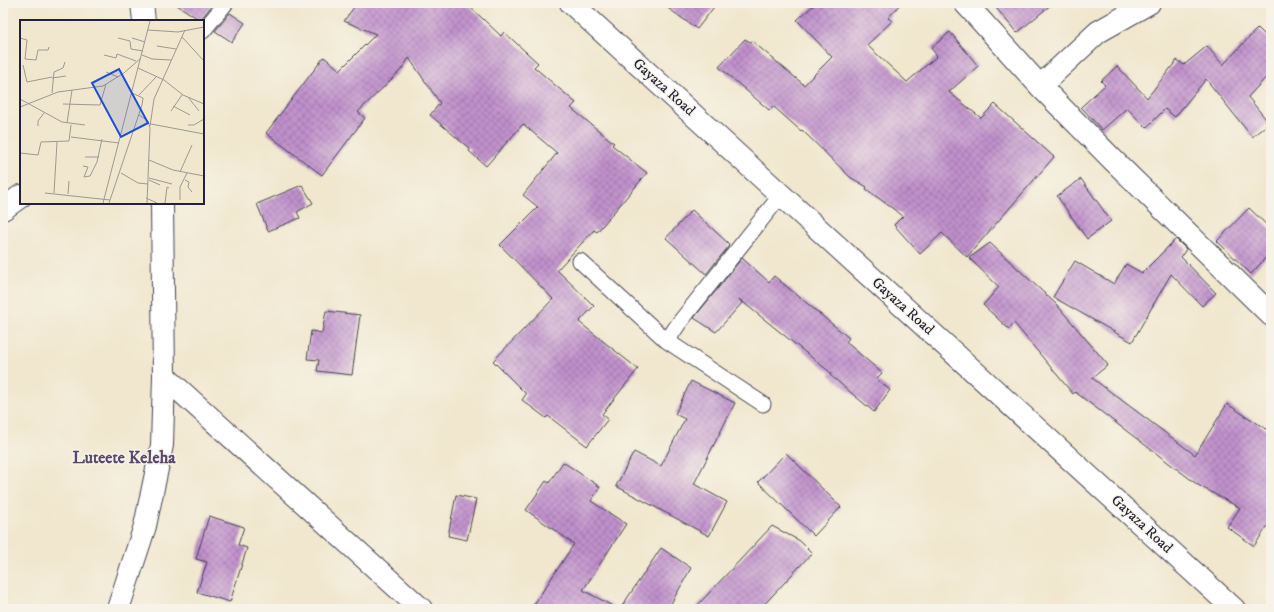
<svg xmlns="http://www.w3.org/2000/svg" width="1274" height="612" font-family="'IM FELL DW Pica',serif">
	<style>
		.building { fill: url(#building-cross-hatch) }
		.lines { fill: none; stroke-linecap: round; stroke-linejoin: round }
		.service-casing { stroke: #414051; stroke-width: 17 }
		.minor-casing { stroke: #414051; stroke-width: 24 }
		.primary-casing { stroke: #414051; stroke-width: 24 }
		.service { stroke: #fff; stroke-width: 15 }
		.minor { stroke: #fff; stroke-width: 22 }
		.primary { stroke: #fff; stroke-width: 22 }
		.labels { text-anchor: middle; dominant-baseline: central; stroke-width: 3; stroke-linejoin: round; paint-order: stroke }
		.street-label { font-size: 15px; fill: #22223b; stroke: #f7f3e8 }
		.quarter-label { font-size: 17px; font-weight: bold; fill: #59496e; stroke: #f7f3e8 }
		.inset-road { fill: none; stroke: #9e9893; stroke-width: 1 }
		.view { fill: #1d4ed8; fill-opacity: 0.15; stroke: #1d4ed8; stroke-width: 2 }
		.inset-edge { fill: none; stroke: #22223b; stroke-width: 2 }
	</style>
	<defs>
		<pattern id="building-cross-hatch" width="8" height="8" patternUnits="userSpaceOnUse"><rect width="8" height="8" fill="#c091cc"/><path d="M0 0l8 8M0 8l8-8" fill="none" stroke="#9c76a7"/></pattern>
	</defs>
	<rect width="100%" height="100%" fill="#f7f3e8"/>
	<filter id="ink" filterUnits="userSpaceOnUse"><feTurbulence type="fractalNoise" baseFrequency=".025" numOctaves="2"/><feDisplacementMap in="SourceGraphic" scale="8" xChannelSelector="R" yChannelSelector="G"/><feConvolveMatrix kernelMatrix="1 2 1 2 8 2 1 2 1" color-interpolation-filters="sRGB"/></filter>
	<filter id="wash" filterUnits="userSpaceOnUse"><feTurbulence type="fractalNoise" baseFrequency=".012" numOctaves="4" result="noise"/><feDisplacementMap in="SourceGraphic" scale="16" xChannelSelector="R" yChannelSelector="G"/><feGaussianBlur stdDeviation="0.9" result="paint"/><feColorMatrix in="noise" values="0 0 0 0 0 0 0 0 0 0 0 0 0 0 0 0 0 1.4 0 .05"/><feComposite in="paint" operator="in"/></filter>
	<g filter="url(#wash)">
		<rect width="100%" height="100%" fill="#f1e7ce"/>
		<g id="blocks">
			<!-- building -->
			<path class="building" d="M174,3h40l-14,17z
				M357,3h109l35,33 3,-4 34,31 -4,4 42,36 -5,5 43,35 -2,2 35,28 -50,59 -3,-2 -37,40 37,36 -15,16 59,47 -36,45 6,5 -21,27 -39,-30 -2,2 -24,-18 4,-6 -33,-33 60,-62 -53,-54 38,-38 -15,-12 34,-42 -34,-29 -37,42 -17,-15 1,-2 -40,-34 10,-12 -31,-45 -8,12 -43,42 7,6 -43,57 -56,-42 58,-76 16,13 36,-36 -32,-13z
				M661,3h56l-20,26z
				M816,3h85l-13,15 4,3 -25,24 40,37 30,-26 -6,-8 19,-16 28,34 -29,26 32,26 14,-14 59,53 -87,100 -25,-24 -22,21 -26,-29 9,-9 -37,-27 1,-2 -17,-10 -48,-47 -1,1 -28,-25 -4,4 -50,-43 26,-28 5,3 2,-1 52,44 28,-28 -35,-37z
				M992,3h61l-36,30z
				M230,13l15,10 -13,19 -17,-11z
				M1258,28l13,13v31l-23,25 21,26 -17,14 -46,-58 -31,38 -10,-8 -19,19 -19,-20 -25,22 -21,-23 24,-22 -4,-4 16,-15 30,32 30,-38 7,5 23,-19 16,19z
				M1081,179l30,42 -24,18 -30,-43z
				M302,185l11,18 -16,9 3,6 -32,13 -11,-27z
				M1249,208l22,21v23l-20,22 -34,-33z
				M692,210l37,34 -1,1 1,1 -23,28 -40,-36z
				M1176,239l10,10 -5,8 35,36 -14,13 -31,-32 -39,68 -79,-45 22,-36 39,23 12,-20 16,9z
				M990,243l66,61 52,61 -16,13 103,77 32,-51 44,28v89l-17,25 -27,-19 13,-19 -42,-23 -123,-93 -2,2 -59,-71 -5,6 -26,-24 16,-18 -30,-29z
				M742,258l27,24 5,-6 75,62 -3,4 36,31 -6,6 14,11 -16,22 -44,-37 1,-2 -92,-74 3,4 -26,29 -22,-14z
				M326,311l34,4 -8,60 -35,-4 2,-11 -12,-1 4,-28 11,2z
				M691,381l44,22 -41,81 33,18 -18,34 -93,-50 18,-34 27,14 24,-47 -10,-5z
				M786,453l55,54 -27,29 -56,-54z
				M563,462l37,25 -9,14 35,23 -43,66 35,19h-87l43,-65 -48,-34 20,-29 3,2z
				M456,495l20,4 -9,41 -19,-4z
				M209,516l35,11 -6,18 9,3 -17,54 -33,-10 10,-30 -11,-3z
				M772,526l28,15 12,12 -52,56h-66z
				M661,548l30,20 -23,41h-48z"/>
		</g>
	</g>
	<g filter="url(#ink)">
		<use href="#blocks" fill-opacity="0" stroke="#414051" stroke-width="1"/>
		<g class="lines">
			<!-- service casing -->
			<g class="service-casing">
				<path id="service" d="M203,31l23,-28
					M580,261l87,80
					M763,404l-96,-63 12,-18 102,-128"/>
			</g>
			<!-- minor casing -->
			<g class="minor-casing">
				<path id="minor" d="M142,3l2,18
					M965,3l75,83 73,74 158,155
					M1040,86l58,-54 51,-29
					M3,209l18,-13
					M164,376l257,233
					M118,609l27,-83 17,-81 2,-69 -2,-173"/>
			</g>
			<!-- primary casing -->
			<g class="primary-casing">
				<path id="primary" d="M571,3l663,606"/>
			</g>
			<!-- service -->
			<use href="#service" class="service"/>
			<!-- minor -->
			<use href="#minor" class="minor"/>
			<!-- primary -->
			<use href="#primary" class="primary"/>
		</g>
	</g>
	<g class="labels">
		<!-- street labels -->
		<g class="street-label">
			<text transform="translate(664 87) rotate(42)">Gayaza Road</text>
			<text transform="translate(903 306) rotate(42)">Gayaza Road</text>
			<text transform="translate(1142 524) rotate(43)">Gayaza Road</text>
		</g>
		<!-- quarter labels -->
		<g class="quarter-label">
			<text x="124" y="458">Luteete Keleha</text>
		</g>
	</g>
	<!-- overview -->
	<g transform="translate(20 20)">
		<rect width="184" height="184" fill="#f1e7ce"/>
		<path class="inset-road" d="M128,10l30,2 26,-5M162,17l22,24M0,18l7,2 -2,19 11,1 2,-10h10l1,-3M98,18l12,3 1,8 12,2M112,18l13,4M137,26l19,3M84,35l12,3 1,-4 19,7M122,35l10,4 19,1M3,45l4,17 25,-5M118,48l26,12 19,15 21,9M86,52l12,5M32,58l14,-2M32,73l2,-21 9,-4 2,-6M119,75l17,-18M168,77l11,14M0,79l42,23 23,3M43,84l37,1 6,-21M153,86l17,9M0,87l38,-15 45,-6 21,-13 17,-15M151,91l11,-16M119,95l9,6 2,7 -3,75M47,103l5,-33M131,104l53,10M168,105h6l10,-6M18,106v-5l6,-8M130,106l4,-27 31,-69M51,117l48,6M0,133l18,2 3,-13 28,-1 2,-16M65,137h14M129,140l24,10 31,6M63,146l5,1 -4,10 6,-1 7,-14 5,-23M160,152l12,-27M101,153l17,10 10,1M129,158l23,6M129,160l11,5M165,160l4,2 -1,5 4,5M25,173l65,7M34,173l3,-51M48,174l1,-13M126,178l11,5M160,180v-13l7,-14M83,183l47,-182M89,183l33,-98 1,-7 -11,-5M145,183l2,-16 2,1"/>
		<path class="view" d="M99,49l29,54 -27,14 -29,-54z"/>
		<rect width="184" height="184" class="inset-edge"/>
	</g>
	<!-- margin -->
	<rect width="1274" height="612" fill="none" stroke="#f7f3e8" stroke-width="16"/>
</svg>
